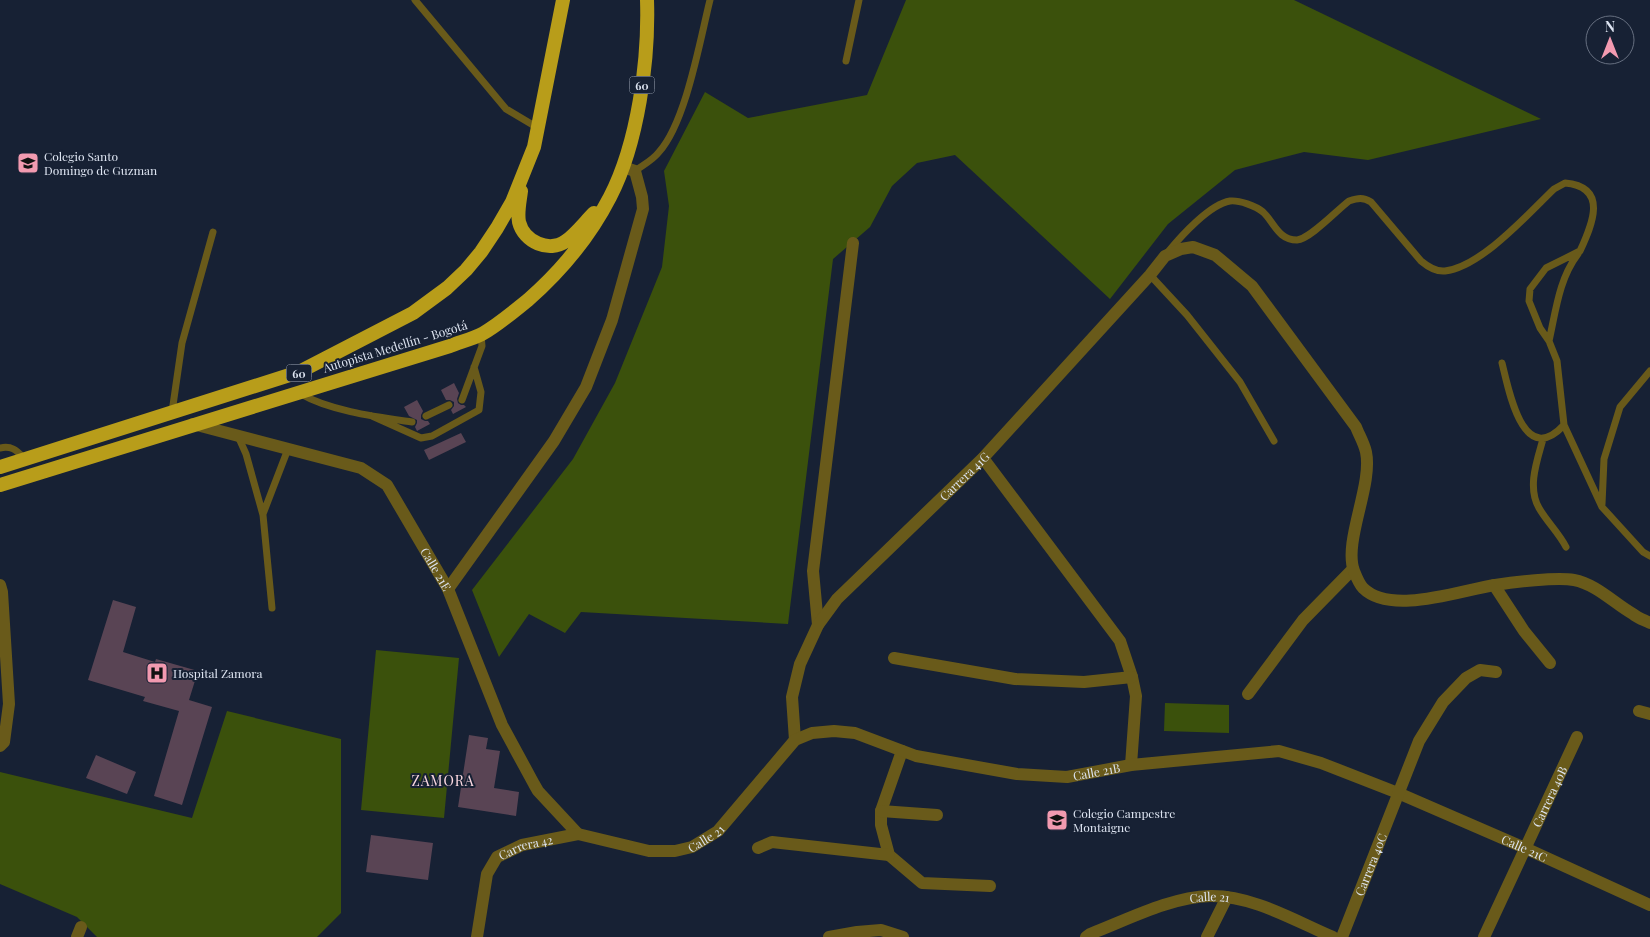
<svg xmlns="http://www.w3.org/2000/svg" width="1650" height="937" font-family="'Playfair Display',serif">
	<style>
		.green { fill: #3b510c }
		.building { fill: #594454 }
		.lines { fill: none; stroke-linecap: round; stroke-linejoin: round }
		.service { stroke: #695a1a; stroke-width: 7 }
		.minor { stroke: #695a1a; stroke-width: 12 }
		.trunk { stroke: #b89d1a; stroke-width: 14 }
		.labels { text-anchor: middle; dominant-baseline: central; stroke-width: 4; stroke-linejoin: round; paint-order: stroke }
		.shield { fill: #172134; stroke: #a2aab8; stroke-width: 1 }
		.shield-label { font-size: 11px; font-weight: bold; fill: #dde4f1 }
		.poi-label { font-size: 12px; fill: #dde4f1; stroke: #172134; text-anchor: start }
		.street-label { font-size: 12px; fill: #dde4f1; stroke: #172134 }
		.neighbourhood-label { font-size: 14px; letter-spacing: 1px; fill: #fddae2; stroke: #172134 }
	</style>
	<rect width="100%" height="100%" fill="#172134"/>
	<!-- green -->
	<path class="green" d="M906,0h388l247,119 -173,41 -64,-8 -69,18 -67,54 -58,75 -155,-144 -38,8 -25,23 -22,41 -37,32 -45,365 -207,-12 -16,21 -36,-19 -30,43 -27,-67 101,-131 42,-76 47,-116 7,-61 -5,-35 41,-79 43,26 119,-23z
		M376,650l83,8 -15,160 -83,-8z
		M1165,703l64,2v28l-65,-2z
		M227,711l114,28v174l-24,24h-220l-20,-20 -77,-33v-112l192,46z"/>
	<!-- building -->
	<path class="building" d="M454,383l5,10 -2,6 1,4 3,2h3l2,2 -13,7 -2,-4 3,-4v-4l-4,-2h-4l-5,-10z
		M417,400l6,11 -2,4v4l4,2h3l2,3 -13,7 -2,-4 2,-4v-3l-8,-4 -5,-9z
		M461,433l5,9 -37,18 -5,-10z
		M113,600l23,7 -13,45 32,10 1,-3 42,12 -9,29 23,7 -30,98 -28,-9 25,-85 -36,-10 2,-4 -57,-17z
		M469,735l19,3 -2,11 14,2 -6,37 25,4 -3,24 -58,-9z
		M96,755l40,17 -9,22 -41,-16z
		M371,835l62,8 -5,37 -62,-8z"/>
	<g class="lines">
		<!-- service -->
		<path class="service" d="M415,0l91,109 32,19
			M846,61l13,-61
			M635,171c8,-6 18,-11 24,-19 27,-30 41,-112 51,-152
			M1168,252c13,-16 42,-48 62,-51 9,-1 26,5 33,11 11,10 15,28 34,28 13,-1 40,-30 52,-39 9,-3 14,-4 22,1l50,59c6,5 15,11 24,10 36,-4 83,-57 109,-82l11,-6c44,4 27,42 15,68l-34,17 -16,21 -1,12 11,27 9,13 8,20 7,64 38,82 41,45 7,4
			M1150,275l37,40 53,67 34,59
			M1549,341c7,-31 10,-62 29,-87
			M1502,363c7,28 21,106 62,62
			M301,394c29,17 77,23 111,28
			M462,400l20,-54 -1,-11
			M172,412l10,-69 31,-111
			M372,416l49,22 11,-2 47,-26 2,-18 -7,-25
			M426,416l23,-11
			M238,436l8,18 17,61 9,93
			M1543,439c-6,22 -16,48 -4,69 8,14 20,25 27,39
			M0,448c12,-3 17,3 25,11
			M1602,504l2,-45 16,-52 30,-36
			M263,514l25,-65"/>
		<!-- minor -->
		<g class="minor">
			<path id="s1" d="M193,424l168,44 26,17 61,104 54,136 32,59 4,7 40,43"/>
			<path d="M983,458l137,183 12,36 4,19 -5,69"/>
			<path d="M0,585l2,7 7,112 -5,38 -4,4"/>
			<path d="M1494,585l30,46 26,32"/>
			<path d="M448,589l106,-148 32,-54 26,-67 31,-111 -1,-12 -7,-26 -12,-4"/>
			<path d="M818,625l-5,-54 40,-328"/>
			<path d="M894,658l121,21 69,3 48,-5"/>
			<path d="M1248,694l55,-74 50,-51"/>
			<path d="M1639,711l11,3"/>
			<path id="s2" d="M795,740l-3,-43 8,-33 18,-39 19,-26 146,-141 167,-183 15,-19 16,-7 12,-2 22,8 37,31 104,141c3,8 8,16 10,25 7,33 -23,90 -12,119 2,5 5,13 9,17 28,28 98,2 132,-3 19,-3 61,-8 79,-5 22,4 41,24 59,34 5,4 11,6 17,9"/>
			<path d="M902,751l-21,60v14l8,30 33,28 68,3"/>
			<path d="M881,811l56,4"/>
			<path d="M758,848l14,-6 117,13"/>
			<path d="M77,937l4,-10"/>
			<path id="s3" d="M477,937l10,-63 10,-17 25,-12 56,-11 71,17h26l17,-4 26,-16 77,-91 17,-7 22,-2 21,2 61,23 101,18 50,3 64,-12 148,-14 42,12 77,30 127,55 125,57"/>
			<path d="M829,937l28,-5 24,-2 22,7"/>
			<path id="s4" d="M1086,937l4,-3c37,-14 80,-37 120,-38 42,-1 85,25 123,41"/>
			<path d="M1207,937l20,-40"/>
			<path id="s5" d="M1342,937l77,-196 24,-39 23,-24 14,-8 16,2"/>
			<path id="s6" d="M1484,937l93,-200"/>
		</g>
		<!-- trunk -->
		<path class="trunk" d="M521,191c-1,9 -4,21 -2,31 5,20 30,31 47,19 10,-7 19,-19 28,-28
			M0,467l299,-95 114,-59 34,-25 19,-18 15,-18 16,-24 15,-26 22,-55 29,-147
			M0,485l450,-139c10,-4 22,-7 32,-12 16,-9 31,-22 46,-34 33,-29 62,-64 82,-103 28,-54 39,-137 37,-197"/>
	</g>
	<!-- icons -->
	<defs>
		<g id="school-square" transform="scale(1.125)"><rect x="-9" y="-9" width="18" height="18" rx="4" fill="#f29ab0" stroke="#172134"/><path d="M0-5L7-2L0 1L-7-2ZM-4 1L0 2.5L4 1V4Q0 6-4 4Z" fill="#111"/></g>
		<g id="hospital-square" transform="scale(1.125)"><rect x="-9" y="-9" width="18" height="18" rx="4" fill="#f29ab0" stroke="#172134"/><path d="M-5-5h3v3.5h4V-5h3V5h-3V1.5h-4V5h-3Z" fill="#111"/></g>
	</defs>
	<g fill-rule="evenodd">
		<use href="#school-square" x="28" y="163"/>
		<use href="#hospital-square" x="157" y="673"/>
		<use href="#school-square" x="1057" y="820"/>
	</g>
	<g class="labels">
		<!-- shield labels -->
		<g class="shield">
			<rect x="629.5" y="76.5" width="25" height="17" rx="4"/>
			<rect x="286.5" y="364.5" width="25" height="17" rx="4"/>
		</g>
		<g class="shield-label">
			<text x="642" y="85">60</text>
			<text x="299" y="373">60</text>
		</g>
		<!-- poi labels -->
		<g class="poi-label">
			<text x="44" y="156">Colegio Santo<tspan x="44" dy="14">Domingo de Guzman</tspan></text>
			<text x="173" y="673">Hospital Zamora</text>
			<text x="1073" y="813">Colegio Campestre<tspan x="1073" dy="14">Montaigne</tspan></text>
		</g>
		<!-- street labels -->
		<g class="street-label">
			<text transform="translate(395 346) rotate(-17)">Autopista Medellín - Bogotá</text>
			<text stroke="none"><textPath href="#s2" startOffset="329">Carrera 41G</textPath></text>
			<text stroke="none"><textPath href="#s1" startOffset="302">Calle 21E</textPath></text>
			<text stroke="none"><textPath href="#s3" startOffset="744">Calle 21B</textPath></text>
			<text stroke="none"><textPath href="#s6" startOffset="155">Carrera 40B</textPath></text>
			<text stroke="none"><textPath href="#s3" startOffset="301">Calle 21</textPath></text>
			<text stroke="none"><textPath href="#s3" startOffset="1192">Calle 21C</textPath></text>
			<text stroke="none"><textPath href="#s3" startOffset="114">Carrera 42</textPath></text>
			<text stroke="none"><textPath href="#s5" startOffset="78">Carrera 40C</textPath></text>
			<text stroke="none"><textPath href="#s4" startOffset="131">Calle 21</textPath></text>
		</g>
		<!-- neighbourhood labels -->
		<g class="neighbourhood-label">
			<text x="443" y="780">ZAMORA</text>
		</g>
	</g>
	<!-- north arrow -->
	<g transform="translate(1610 40)"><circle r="24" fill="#172134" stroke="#666f80"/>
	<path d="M0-4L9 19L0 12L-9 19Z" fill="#f29ab0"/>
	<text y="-8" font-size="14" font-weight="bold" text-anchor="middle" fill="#dde4f1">N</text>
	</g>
</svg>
